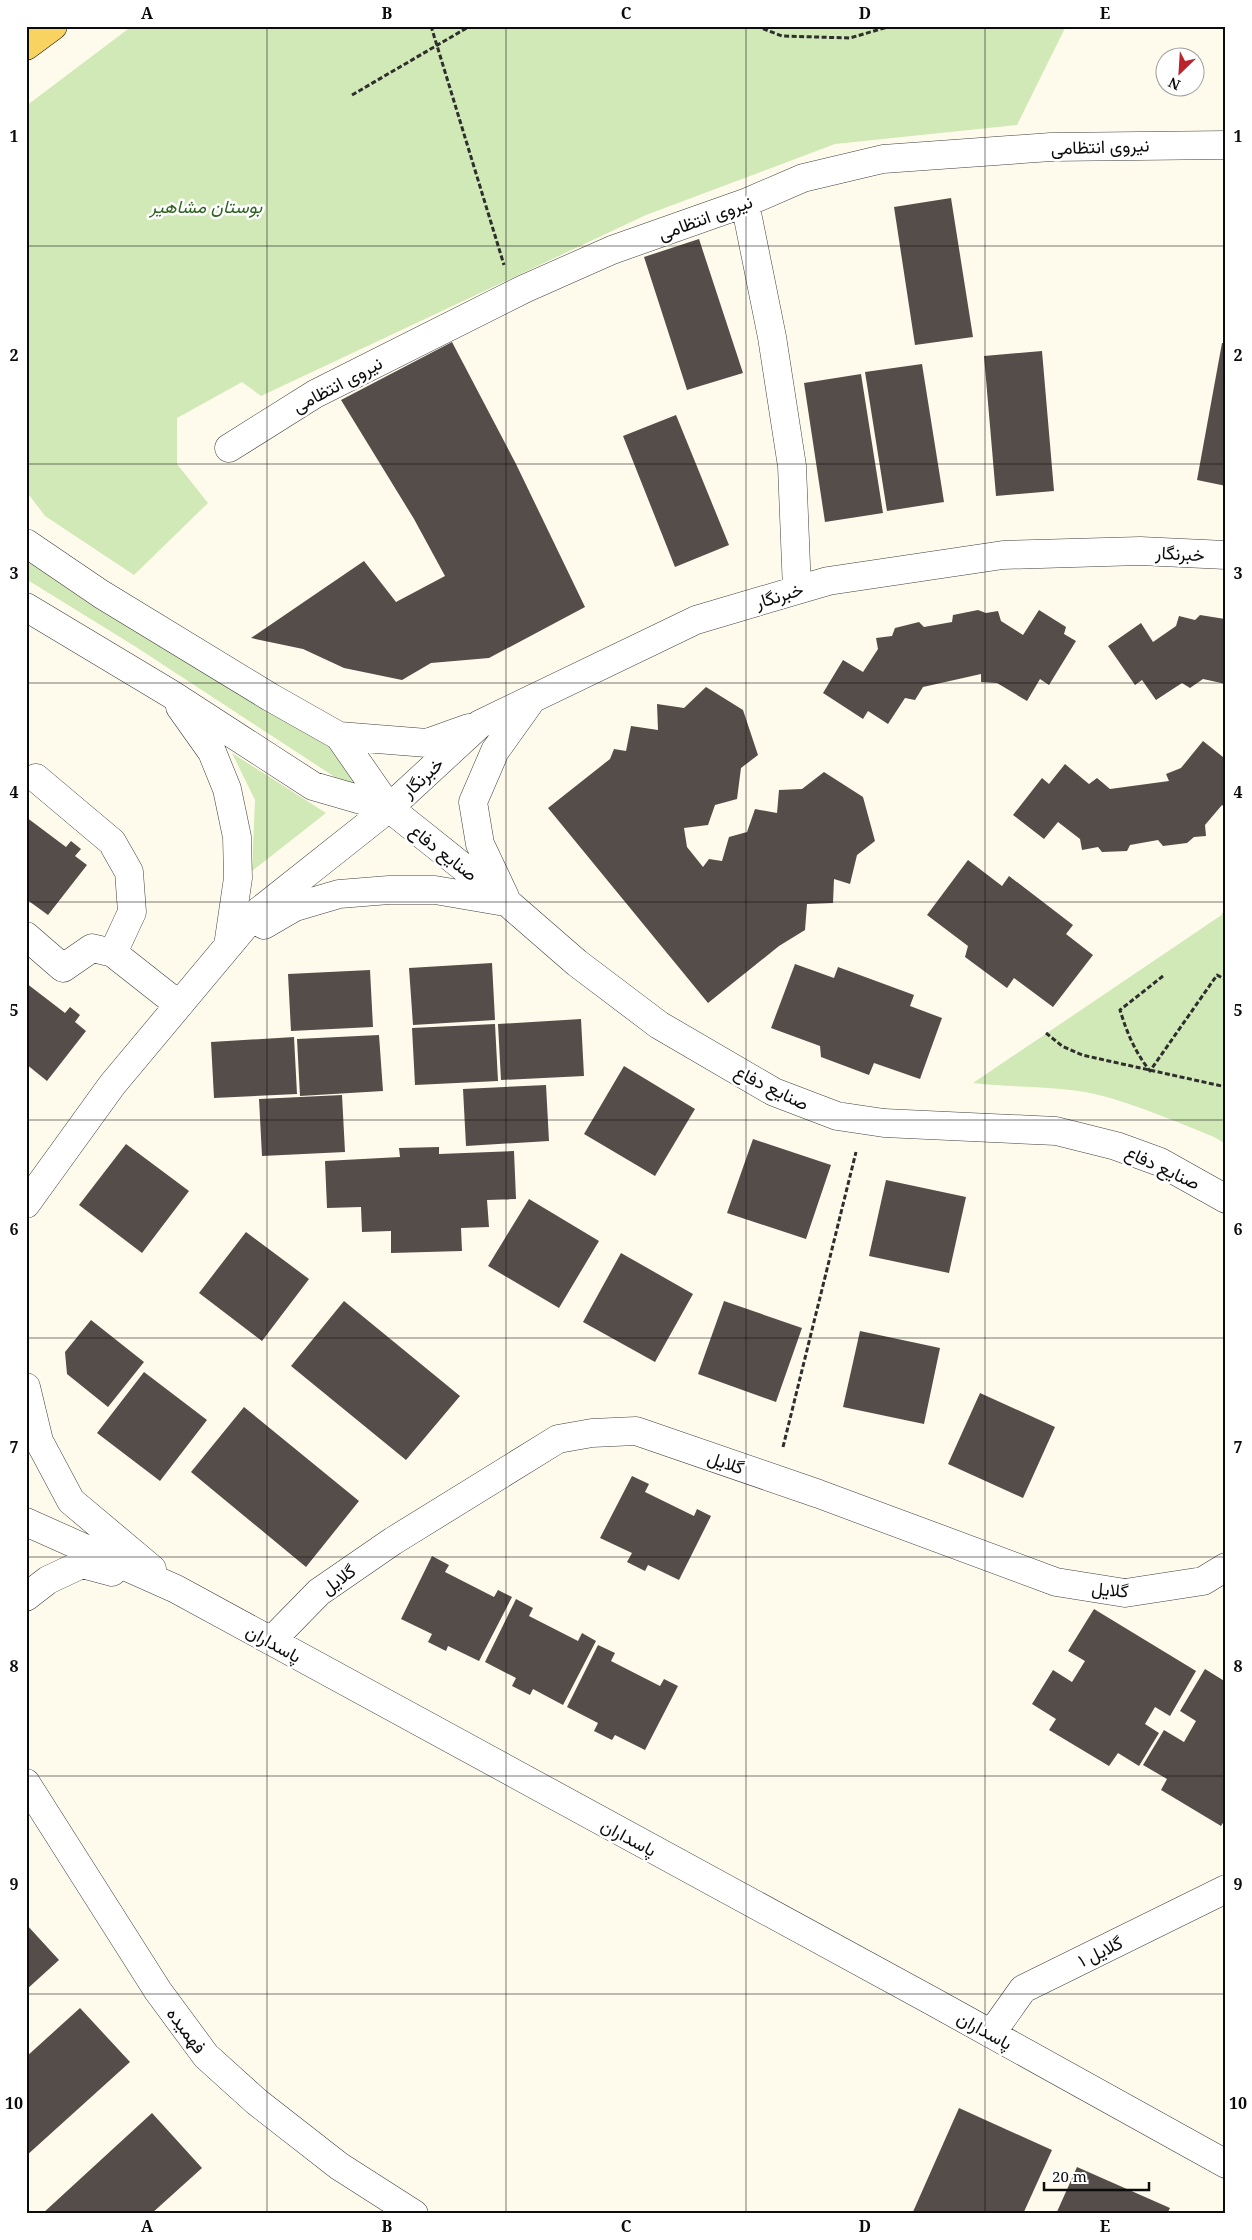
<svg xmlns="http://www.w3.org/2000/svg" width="1252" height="2240" font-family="'Noto Serif',Vazirmatn,serif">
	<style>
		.green { fill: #d1e9b6 }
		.building { fill: #554d49 }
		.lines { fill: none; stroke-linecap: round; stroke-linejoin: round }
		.minor-casing { stroke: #3f3f3f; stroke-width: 29 }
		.major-casing { stroke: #1d1d1d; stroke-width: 29 }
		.path { stroke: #2e2e2e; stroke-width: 3; stroke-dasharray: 5 2.5; stroke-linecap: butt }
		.minor { stroke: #fff; stroke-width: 28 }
		.major { stroke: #f9d362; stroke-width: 28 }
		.grid { fill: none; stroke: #0c0c0c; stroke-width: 1; stroke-opacity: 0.55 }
		.labels { text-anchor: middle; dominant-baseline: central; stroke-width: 5; stroke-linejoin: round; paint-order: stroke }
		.street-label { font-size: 18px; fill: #0c0c0c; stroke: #fff }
		.park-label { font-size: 18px; font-style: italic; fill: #2c641d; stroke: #fff }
		.neatline { fill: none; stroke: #0c0c0c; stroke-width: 2 }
		.grid-label { font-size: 16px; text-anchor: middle; font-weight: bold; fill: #0c0c0c }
	</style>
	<rect width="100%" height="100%" fill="#fffbec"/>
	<!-- green -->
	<path class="green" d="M132,26h934l-49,99 -182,19 -189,71 -385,181 -19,-14 -65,36v46l31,39 -74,72 -89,-59 -19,-25v-385z
		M26,552l320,206 13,20 -12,7 -211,-138 -110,-68z
		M232,753l94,60 -74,58 3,-71z
		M1226,912v232l-12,-7c-37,-15 -76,-32 -115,-42 -41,-10 -85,-7 -126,-12z"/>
	<!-- building -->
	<path class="building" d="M951,198l22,139 -58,8 -21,-138z
		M699,239l44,134 -56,17 -43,-133z
		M452,342l64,122 69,143 -96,51 -58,5 -29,17 -58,-12 -41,-19 -52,-11 113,-77 32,41 49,-26 -31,-57 -73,-119z
		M1222,343h4v143l-29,-6z
		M1042,351l12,140 -58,5 -12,-140z
		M922,364l22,138 -57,9 -22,-139z
		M861,374l22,139 -58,9 -21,-139z
		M676,415l53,130 -54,22 -52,-131z
		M978,610l8,3 12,-2 3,10 22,14 16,-25 27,17 -2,7 12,7 -27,44 -9,-6 -13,22 -30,-18 -16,-1v-8l-58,13 -8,13 -10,-2 -17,26 -20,-13 -5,8 -40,-26 20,-33 20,12 15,-23 -2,-11 16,-2 3,-8 24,-6 5,5 28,-5 1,-7z
		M1200,615l25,4 1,3v62l-23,-5 -13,9 -8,-5 -26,17 -14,-20 -7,5 -27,-39 33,-23 12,19 23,-16 3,-10 16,4z
		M706,687l37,23 15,45 -17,13 -4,31 -22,6 -7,20 -24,3 3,19 16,20 6,-8 13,2 7,-24 18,-5 8,-23 22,4 2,-23 23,-1 22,-17 39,25 12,44 -18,14 -7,29 -16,-5 -1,24 -26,1 -2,26 -26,16 -71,57 -160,-195 62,-49 4,-10 12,2 5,-25 27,4 -1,-26 27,4z
		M1203,741l20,16 3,-3v54l-4,-3 -17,20 1,11 -12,1 -7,6 -24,3 -5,-6 -28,5 -3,6 -25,1 -4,-5 -16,3 -2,-11 -22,-17 -14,17 -31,-24 29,-37 7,6 16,-20 24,20 8,-6 13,11 59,-8 -3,-7 15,-6z
		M26,817l40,30 5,-6 10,8 -6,7 12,9 -39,50 -22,-16z
		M968,860l34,26 7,-10 64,49 -7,9 27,21 -40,52 -39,-29 -7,10 -42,-31 3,-11 -41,-31z
		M492,963l3,57 -82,5 -4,-57z
		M795,964l39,14 4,-11 76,28 -4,11 32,12 -22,61 -46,-16 -5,12 -48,-18 -1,-11 -49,-18z
		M370,970l3,57 -82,4 -3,-57z
		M26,983l39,30 5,-6 10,8 -5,7 11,9 -39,50 -21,-17z
		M581,1019l3,57 -83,4 -3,-56z
		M495,1024l3,57 -83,4 -3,-57z
		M379,1035l4,56 -83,5 -3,-57z
		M294,1037l3,57 -83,4 -3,-56z
		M624,1066l71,43 -40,67 -71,-42z
		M546,1085l3,56 -83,5 -3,-57z
		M342,1095l3,57 -83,4 -3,-57z
		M753,1139l78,26 -25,74 -79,-26z
		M126,1144l63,47 -47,62 -63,-48z
		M439,1147v7l75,-3 2,48 -29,1 2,27 -28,1 1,23 -71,2v-22l-29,1 -1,-25 -34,1 -2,-47 75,-4 -1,-9z
		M886,1180l80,17 -17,76 -80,-17z
		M529,1199l70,42 -40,67 -71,-42z
		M246,1232l63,47 -47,62 -63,-48z
		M621,1253l72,41 -38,68 -72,-40z
		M344,1301l116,95 -54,64 -115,-94z
		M724,1301l78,27 -26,74 -78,-28z
		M91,1320l53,42 -36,45 -41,-33 -2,-22z
		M860,1331l80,17 -16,76 -81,-17z
		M144,1372l63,48 -47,61 -63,-48z
		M980,1393l75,34 -32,71 -75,-34z
		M244,1407l115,94 -53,66 -115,-95z
		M632,1476l17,8 -4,8 49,24 3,-7 14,7 -32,64 -31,-15 -3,6 -18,-9 5,-9 -32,-15z
		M432,1556l17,9 -4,7 49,25 4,-7 14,7 -33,64 -31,-15 -2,5 -18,-9 4,-8 -31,-15z
		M516,1599l17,9 -4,8 49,25 4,-8 14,8 -33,64 -30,-16 -3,6 -18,-9 4,-8 -31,-16z
		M1094,1609l102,62 -26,45 -15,-9 -10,17 14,9 -20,33 -21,-13 -9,13 -60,-36 7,-11 -24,-15 21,-34 19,12 13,-21 -17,-10z
		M598,1645l17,8 -4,8 49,25 4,-7 14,7 -33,64 -30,-15 -3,5 -18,-9 4,-8 -31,-16z
		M1205,1669l21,13v136l-5,8 -60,-36 6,-11 -24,-14 21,-35 20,12 12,-21 -16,-10z
		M26,1924l33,36 -33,30z
		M80,2008l50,54 -104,94v-99z
		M959,2108l93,42 -29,64h-111z
		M152,2113l50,55 -51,46h-109z
		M1077,2167l93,41 -3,6h-111z"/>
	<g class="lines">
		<!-- minor casing -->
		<g class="minor-casing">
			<path id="minor" d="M745,203l27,134 20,129 5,124
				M229,448l86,-54 209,-105 88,-39 133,-47 58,-25 80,-19 168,-12 175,-2
				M26,543l75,51 169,103 69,39 50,72 119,95 69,60 82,62 115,67 63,24 47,7 172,8 60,15 44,16 66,37
				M26,607l145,87 142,92 76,22
				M180,707l32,45 15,37 10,48 1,41 -10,68
				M339,736l88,7 42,-15
				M36,778l76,64 17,30 3,40 -19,41
				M505,897l-25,-53 -7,-42 22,-51 35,-49
				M264,925l31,-18 44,-13 50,-4h46l70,12
				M26,936l37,32 29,-20 21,5 66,52
				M26,1204l86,-119 142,-170 135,-107 91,-84 216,-104 132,-39 175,-26 137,-4 86,4
				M26,1387l13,54 32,60 81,68
				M26,1522l150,67 756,412 294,163
				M26,1597l22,-17 34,-16 30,8
				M271,1641l48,-49 74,-51 165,-102 34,-6 44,-2 183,63 237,88 69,11 78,-12 23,-14
				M26,1783l132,208 48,65 51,46 82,64 75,48
				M991,2034l32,-45 203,-100"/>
		</g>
		<!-- major casing -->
		<g class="major-casing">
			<path id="major" d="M26,46l27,-20"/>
		</g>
		<!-- path -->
		<path class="path" d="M431,26l73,239
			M756,26l26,10 68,2 41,-12
			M352,95l118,-69
			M1224,913l2,6
			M1163,976l-43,34c7,23 15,42 30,61l67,-96 9,5
			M1046,1033l16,13 20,9 144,32
			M783,1447l73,-295"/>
		<!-- minor -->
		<use href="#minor" class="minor"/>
		<!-- major -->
		<use href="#major" class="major"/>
	</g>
	<!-- grid -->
	<path class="grid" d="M267,26v2188M506,26v2188M746,26v2188M985,26v2188M26,246h1200M26,464h1200M26,683h1200M26,902h1200M26,1120h1200M26,1338h1200M26,1557h1200M26,1776h1200M26,1994h1200"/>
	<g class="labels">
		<!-- street labels -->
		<g class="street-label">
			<text transform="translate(1100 146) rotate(-2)">نیروی انتظامی</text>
			<text transform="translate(705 217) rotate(-20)">نیروی انتظامی</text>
			<text transform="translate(337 384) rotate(-28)">نیروی انتظامی</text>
			<text transform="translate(1180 553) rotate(3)">خبرنگار</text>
			<text transform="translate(779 595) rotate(-17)">خبرنگار</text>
			<text transform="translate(422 777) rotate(-43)">خبرنگار</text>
			<text transform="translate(444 852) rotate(38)">صنایع دفاع</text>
			<text transform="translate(772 1087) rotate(26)">صنایع دفاع</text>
			<text transform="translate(1163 1167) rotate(25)">صنایع دفاع</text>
			<text transform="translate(726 1462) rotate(19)">گلایل</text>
			<text transform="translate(338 1579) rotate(-36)">گلایل</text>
			<text transform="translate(1110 1589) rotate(5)">گلایل</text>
			<text transform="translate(274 1643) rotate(29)">پاسداران</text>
			<text transform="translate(629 1837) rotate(28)">پاسداران</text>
			<text transform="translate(1100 1951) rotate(-26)">گلایل ۱</text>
			<text transform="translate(187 2030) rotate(53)">فهمیده</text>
			<text transform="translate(985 2030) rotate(29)">پاسداران</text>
		</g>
		<!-- park labels -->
		<g class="park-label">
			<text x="206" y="206">بوستان مشاهیر</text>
		</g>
	</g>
	<!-- border -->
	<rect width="1252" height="2240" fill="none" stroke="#ffffff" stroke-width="55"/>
	<!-- north arrow -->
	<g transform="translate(1180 72) rotate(205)"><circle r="24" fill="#ffffff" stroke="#9e9e9e"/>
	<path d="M0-4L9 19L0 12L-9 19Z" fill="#bc242d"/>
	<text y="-8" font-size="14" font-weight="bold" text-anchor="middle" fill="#0c0c0c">N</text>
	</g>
	<!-- scale -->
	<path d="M1044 2182v8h105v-8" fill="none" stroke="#0c0c0c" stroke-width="2.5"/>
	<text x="1052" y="2182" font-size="15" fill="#0c0c0c" stroke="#ffffff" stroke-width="4" paint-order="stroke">20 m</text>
	<rect x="28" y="28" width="1196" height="2184" class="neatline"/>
	<g class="grid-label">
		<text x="147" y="19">A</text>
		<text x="387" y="19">B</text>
		<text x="626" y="19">C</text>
		<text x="865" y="19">D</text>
		<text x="1105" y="19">E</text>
		<text x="14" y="142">1</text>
		<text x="1238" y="142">1</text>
		<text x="14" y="361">2</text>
		<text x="1238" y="361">2</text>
		<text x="14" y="579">3</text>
		<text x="1238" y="579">3</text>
		<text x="14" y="798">4</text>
		<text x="1238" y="798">4</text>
		<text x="14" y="1016">5</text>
		<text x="1238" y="1016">5</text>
		<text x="14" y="1235">6</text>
		<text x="1238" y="1235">6</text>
		<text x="14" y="1453">7</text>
		<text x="1238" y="1453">7</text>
		<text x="14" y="1672">8</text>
		<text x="1238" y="1672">8</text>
		<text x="14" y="1890">9</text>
		<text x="1238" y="1890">9</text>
		<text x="14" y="2109">10</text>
		<text x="1238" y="2109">10</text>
		<text x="147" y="2232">A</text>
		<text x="387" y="2232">B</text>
		<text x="626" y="2232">C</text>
		<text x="865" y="2232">D</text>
		<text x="1105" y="2232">E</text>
	</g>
</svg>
